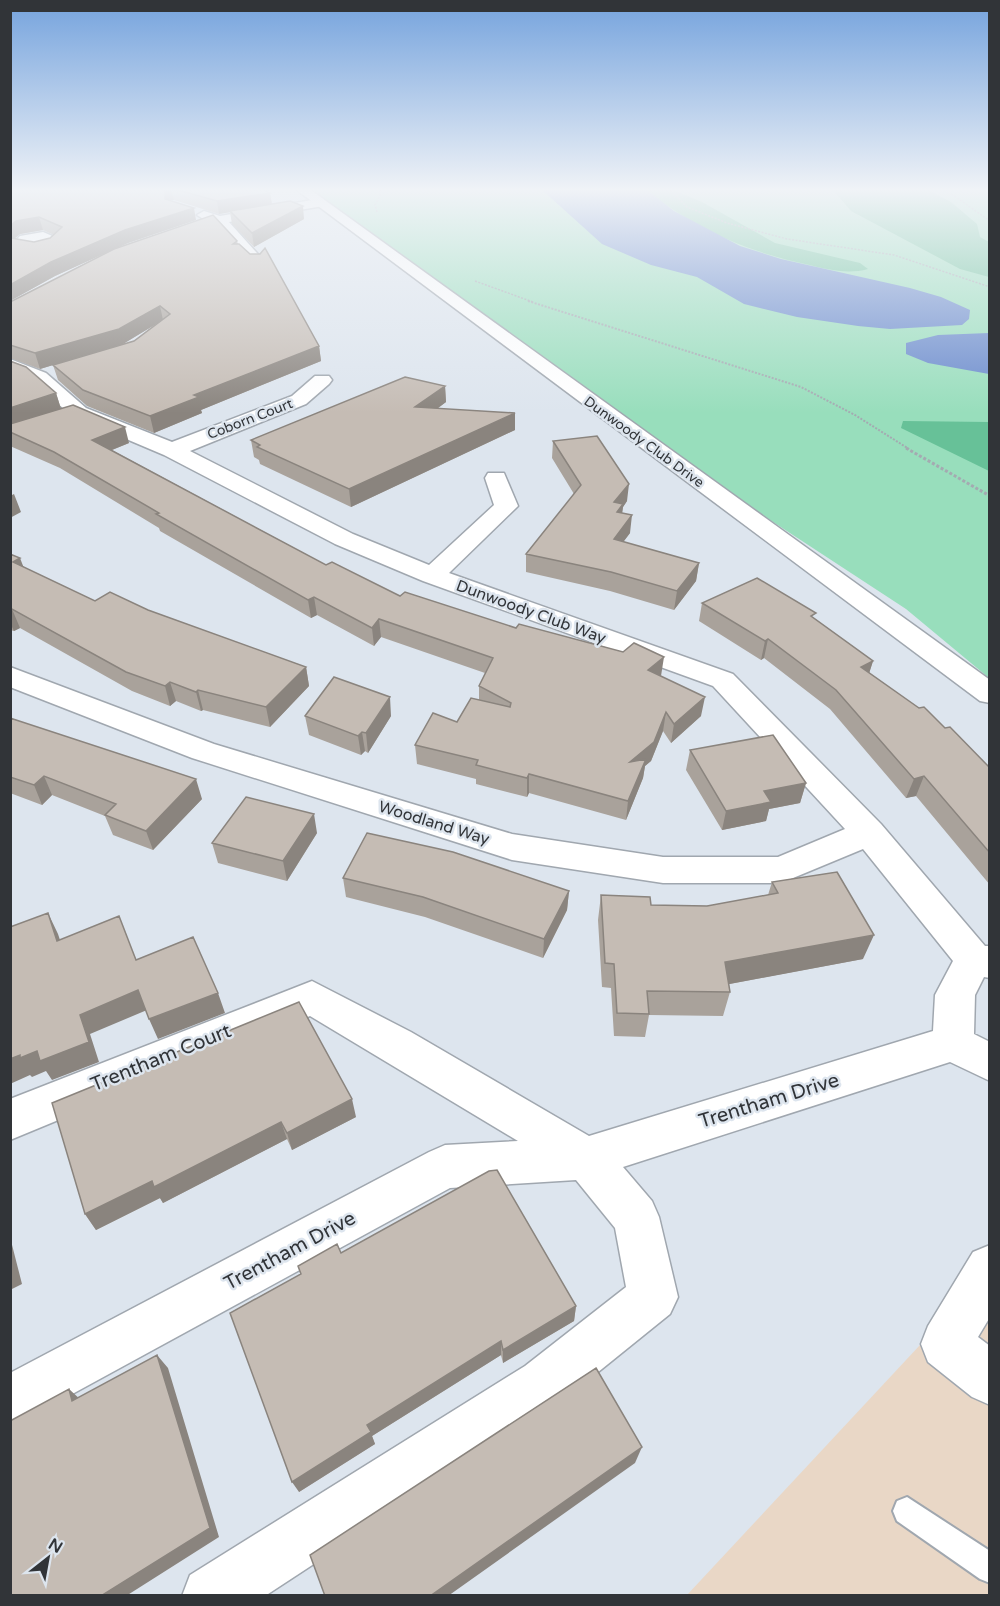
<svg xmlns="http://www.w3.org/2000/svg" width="1000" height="1606" font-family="'Varela Round',sans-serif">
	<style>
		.commercial { fill: #e9d7c6 }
		.green { fill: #98debc }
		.forest { fill: #67c198 }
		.water { fill: #698acc }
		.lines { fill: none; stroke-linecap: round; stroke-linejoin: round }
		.lane-casing { stroke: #a0a7af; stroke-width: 4 }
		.street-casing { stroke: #a0a7af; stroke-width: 3 }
		.secondary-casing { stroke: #a0a7af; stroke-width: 3 }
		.path-far2 { stroke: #a4aab1; stroke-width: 1.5; stroke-dasharray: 2 1.5; stroke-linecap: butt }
		.path-far1 { stroke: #a4aab1; stroke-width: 2; stroke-dasharray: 2 1.5; stroke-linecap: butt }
		.path { stroke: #a4aab1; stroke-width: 3; stroke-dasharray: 3 2; stroke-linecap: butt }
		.lane { fill: #fff; fill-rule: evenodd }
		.street { fill: #fff; fill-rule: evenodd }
		.secondary { fill: #fff; fill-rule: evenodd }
		.wall { fill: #a9a29b; fill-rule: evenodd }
		.shaded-wall { fill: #8a847e }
		.building { fill: #c5bcb4; stroke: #8a847e; stroke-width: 1.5 }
		.labels { text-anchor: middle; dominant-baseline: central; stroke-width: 5; stroke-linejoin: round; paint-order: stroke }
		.far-street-label { font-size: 14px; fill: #313438; stroke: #dde5ee }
		.street-label { font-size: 16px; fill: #313438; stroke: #dde5ee }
		.near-street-label { font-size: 20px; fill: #313438; stroke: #dde5ee }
	</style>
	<rect width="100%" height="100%" fill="#dde5ee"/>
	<!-- commercial -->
	<path class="commercial" d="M989,1271v324h-302z"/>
	<!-- green -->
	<path class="green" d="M306,188h683v490l-83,-69 -321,-210 -258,-187z"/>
	<!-- forest -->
	<path class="forest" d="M645,188h23l34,14 73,41 85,20 8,6c-22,6 -41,0 -63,-5 -59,-13 -114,-36 -160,-76z
		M825,188h99l27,14 26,22 3,13 9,5v35l-29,-8 -109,-58 -17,-20z
		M903,421l86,1v49l-88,-43z"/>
	<!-- water -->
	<path class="water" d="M540,188h105l29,23 66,35 41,13 129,29 31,9 29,13 -1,9 -7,6 -72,4 -32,-3 -61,-9 -53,-13 -47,-27 -46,-12 -49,-21z
		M989,333v41l-61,-11 -22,-9v-11l32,-8z"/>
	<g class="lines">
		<!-- lane casing -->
		<g class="lane-casing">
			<path id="lane" d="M907,1497l83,54v32l-10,-4 -83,-58 -4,-10 4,-10z"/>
		</g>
		<!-- street casing -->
		<g class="street-casing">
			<path id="street" d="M318,199l7,4 -2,3 -94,16 36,40 -8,5 -5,-2 -36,-40 -40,13 -7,-4 36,-14 -8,-5 7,-4 16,5z
				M43,232l21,9c-11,13 -41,17 -53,4l9,-9zM42,241l3,1 -17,2 2,-1z
				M10,359l36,14 40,35 86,34 120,-46 23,-20h14l3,4 -3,4 -23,20 -116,47 163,83 76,31 65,-60 -9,-27 3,-5h16l14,33 -69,67 284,101 148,150 104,122h5v32l-6,-1 -9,18 -1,39 16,8v39l-40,-19 -327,105 29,34 7,16 19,80 -8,17 -109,88 -296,194h-83l8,-21 335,-209 101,-79 -11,-59 -39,-48 -126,8 -440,240v-55l419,-221 16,-7 73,-4 -208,-125 -300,124v-41l302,-118 99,51 178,104 344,-105 2,-36 18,-34 -90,-112 -82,34h-118l-151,-23 -320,-102 -182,-71v-20l204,77 298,90 151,23h115l67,-28 -132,-143 -290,-105 -88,-37 -171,-89 -92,-39 -40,-35 -22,-10z
				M990,1245v72l-12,20 12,9v59l-18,-8 -44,-35 -7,-18 7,-18 45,-74z"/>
		</g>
		<!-- secondary casing -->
		<g class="secondary-casing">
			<path id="secondary" d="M294,188h14l682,492v23l-10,-2z"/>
		</g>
		<!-- path-far2 -->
		<path class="path-far2" d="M669,188l18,19 40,16 60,16 107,16 96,32
			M943,188l47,33
			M377,212l-2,-7 5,-9v-8
			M475,281l58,21"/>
		<!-- path-far1 -->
		<path class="path-far1" d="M528,301l273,86 54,28 54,34"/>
		<!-- path -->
		<path class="path" d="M906,448l84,48"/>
		<!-- lane -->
		<use href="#lane" class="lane"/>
		<!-- street -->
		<use href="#street" class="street"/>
		<!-- secondary -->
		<use href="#secondary" class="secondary"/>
	</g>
	<!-- wall -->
	<path class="wall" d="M10,188h259l-1,4 2,1 2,11 32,15 -50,28 -22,-23 -2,-12 -11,2 -45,-14h-4l26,20 -68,23 -12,5 121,-7 1,3 81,102 2,15 -120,49 1,3 -48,20 -67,-27 -29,-26 -5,-15 -13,4 -30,-11v-55l99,-52 -54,25 -45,25zM43,230l11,5 -4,3 -16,4 -20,-3 6,-5zM154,325l-20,16 -11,3z
		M10,361l46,32 5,16 68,34 -17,7 214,115 74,31 261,80 40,40 -30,27 -8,-12 -12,30 -6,5 -2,12 -17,42 -97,-27 -2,4 -51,-13v-5l-59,-15 -2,-19 42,-23 22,-22v-14l6,-13 -104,-36 -7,9 -57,-31 -6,3 -151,-87 -1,-3 -99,-60 -50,-22z
		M445,386l1,16 -9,7 78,21 -164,77 -91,-43 -1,-4 -5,-3 -3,-17z
		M553,441l74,60 -4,6 -1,6 8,20 -7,9 76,21 -3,18 -22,29 -64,-19 -84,-19v-18l48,-60 -22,-36z
		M10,554l14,13 71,34 53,9 158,57 3,19 -39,41 -67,-17 -2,1 -25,-10 -6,5 -38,-15 -112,-63 -6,3 -4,-1z
		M702,603l112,15 59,43 -4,12 76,55 45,40v117l-74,-89 -10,2 -76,-89 -66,-51 -3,2 -62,-39z
		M305,716h86l-23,37 -3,-2 -4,4 -52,-20z
		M10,718l192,81 -49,51 -40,-15 -8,-19 -53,-21 -10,10 -32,-12z
		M690,750l116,33 -6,20 -31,6 -3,12 -44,9 -36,-60z
		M317,833l-30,48 -69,-18 -6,-20z
		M343,878l226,13 -2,19 -24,48 -118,-41 -79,-20z
		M772,882l91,77 -134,25 1,8 -7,24 -74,-1 -4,22 -31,-1 -3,-48 -9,-1 -4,-67 3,-25 50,10 56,1 61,-11z
		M52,1103l304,14 -64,33 -5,-11 -124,64 -3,-5 -64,32 -11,-16z
		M341,1253l235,53 -2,15 -71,42 -2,-8 -129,81 3,8 -76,48 2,-218 -3,-8z"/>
	<!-- shaded-wall -->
	<path class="shaded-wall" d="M171,188l3,12 -6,1 -3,-2v-10z
		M263,188h6l-2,5h3l2,12 -53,9 -2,-13z
		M303,206l1,13 -50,28 -2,-14z
		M194,208l2,12 -68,23 -73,33 -45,25v-16l41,-23 74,-32z
		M39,217l4,13 -23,4 -10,8v-16l6,-5z
		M160,306l3,14 -40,24 -83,25 -5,-16z
		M319,346l2,15 -120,49 1,3 -48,20 -4,-17 44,-21z
		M445,386l1,16 -30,22 -1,-17z
		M56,393l5,16 -51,16v-17z
		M515,413v17l-164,77 -2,-18z
		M125,427l4,16 -32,13 -5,-16z
		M629,484l-2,17 -4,6 -2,14 -6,9 -1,-28z
		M14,494l7,18 -11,6v-22z
		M632,515l-2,18 -18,24 2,-18z
		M20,558l7,18 -14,-14z
		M699,563l-3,18 -22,29 3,-19z
		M314,597l3,18 -6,3 -3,-18z
		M12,609l8,19 -6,3 -4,-8v-13z
		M379,619l2,18 -7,9 -2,-18z
		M768,639l-4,19 -3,2 4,-19z
		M664,657l-3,19 -13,-6z
		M873,661l-6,19 -6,-13z
		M306,667l3,19 -39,41 -4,-20z
		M170,682l6,19 -6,5 -5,-20z
		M198,690l5,20 -2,1 -5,-19z
		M390,697l1,19 -23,37 -2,-20z
		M705,697l-4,19 -30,27 3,-19z
		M666,712l-3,19 -12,30 -6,5 -2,12 -17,42 2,-19 2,-39z
		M362,732l3,19 -4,4 -3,-19z
		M529,774v19l-2,4v-19z
		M44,776l8,19 -10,10 -8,-20z
		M924,776l-8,20 -10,2 8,-19z
		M196,779l6,20 -49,51 -7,-19z
		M806,783l-6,20 -31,6 -3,12 -44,9 4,-19 38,-20z
		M314,814l3,19 -30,48 -4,-20z
		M569,891l-2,19 -24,48 1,-19z
		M48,913l10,21 9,27 -10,-20z
		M874,935l-11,24 -144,27 6,-24z
		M138,990l9,20 -57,24 9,28 -47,18 -6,-9 -14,6 -2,-2 -20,9v-25l70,-44z
		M218,993l7,20 -67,26 -9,-20z
		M352,1099l4,18 -64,33 -5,-17z
		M281,1122l6,17 -124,64 -3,-5 -64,32 -11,-16 67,-33z
		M10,1237l12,47 -12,6z
		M576,1306l-2,15 -71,42v-13z
		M501,1341v14l-129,81 3,8 -76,48 -7,-10 75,-57z
		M157,1355l11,13 51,169 -93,59h-25z
		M69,1389l13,12h-10z
		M642,1447l-7,16 -187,133h-18z"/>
	<!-- building -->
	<path class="building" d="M10,188h253l-1,1 8,4 -53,8 -46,-13 -6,1v10l29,9 -69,22 -74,32 -41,23v-48l1,1 23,4 16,-4 12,-11 -23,-10 -23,4 -6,5z
		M290,201l13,5 -51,27 -22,-22z
		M213,215l24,26 -4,3h6l11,10h10l5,-6 54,98 -125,49 5,2 -49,19 -67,-26 -30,-25 81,-24 36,-27 -10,-8 -41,23 -84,24 -25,-8v-43l104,-53z
		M10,361l16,6 30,26 -46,15z
		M405,377l40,9 -30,21 100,6 -166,76 -92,-42 3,-2 -9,-5z
		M73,405l52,22 -33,13 234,125 6,-3 68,34 5,-4 111,36 3,-4 104,28 11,-9 30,14 -16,13 57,27 -31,27 -8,-12 -12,30 -24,20 16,-3 -18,42 -99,-27 -2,4 -51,-13 2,-5 -63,-15 18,-32 24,9 14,-24 39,9 1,-4 -32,-17 14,-28 -114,-39 -7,9 -58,-31 -6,3 -152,-86 3,-1 -105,-61 -44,-20v-8z
		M597,436l32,48 -15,18 9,2 -6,8 15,3 -18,24 85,24 -22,28 -66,-19 -85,-18 55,-69 -28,-44z
		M10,554l10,4 -7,4 82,39 15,-9 38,18 158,57 -40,40 -68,-17 -2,2 -26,-10 -5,4 -39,-14 -114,-63 -2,1z
		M757,578l59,35 -5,3 62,45 -12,6 58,41 5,-1 21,21 5,-1 40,41v85l-66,-77 -10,3 -78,-89 -68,-51 -3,2 -63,-38z
		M334,677l56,20 -24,36 -4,-1 -4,4 -53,-20z
		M10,718l186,61 -50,52 -41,-16 11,-11 -72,-28 -10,9 -24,-8z
		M773,735l33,48 -42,8 7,11 -45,9 -36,-61z
		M246,797l68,17 -31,47 -71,-18z
		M367,833l86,19 116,39 -25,48 -121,-42 -80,-19z
		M837,872l37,63 -149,27 5,30 -83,-1 2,23 -32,-1 -3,-49 -9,-1 -4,-68 49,2 1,8 56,1 71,-13 -6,-11z
		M48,913l9,28 62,-25 17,44 57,-23 25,56 -69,26 -11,-29 -58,25 9,27 -49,19 -3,-10 -17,7v-3l-10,4v-132z
		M299,1002l53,97 -65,34 -6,-11 -127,65 -2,-6 -67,33 -33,-111z
		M497,1170l79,136 -73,44 -2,-9 -134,84 4,7 -79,50 -62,-169 71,-39 -3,-8 39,-22 4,9 148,-82z
		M157,1355l53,173 -109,68h-91v-175l59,-32 3,12z
		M596,1368l46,79 -212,149h-105l-15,-41z"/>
	<!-- sky -->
	<linearGradient id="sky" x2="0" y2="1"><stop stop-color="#75a3dd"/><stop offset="0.46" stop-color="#f0f3f7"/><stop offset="1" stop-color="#f0f3f7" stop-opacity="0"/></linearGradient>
	<rect width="1000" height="413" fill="url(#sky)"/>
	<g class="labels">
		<!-- far-street labels -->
		<g class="far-street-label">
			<text transform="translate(250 419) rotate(-21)">Coborn Court</text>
			<text transform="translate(644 442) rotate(36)">Dunwoody Club Drive</text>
		</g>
		<!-- street labels -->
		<g class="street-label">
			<text transform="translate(531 612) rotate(20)">Dunwoody Club Way</text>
			<text transform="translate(434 823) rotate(17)">Woodland Way</text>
		</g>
		<!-- near-street labels -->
		<g class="near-street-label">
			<text transform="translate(161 1058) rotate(-22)">Trentham Court</text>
			<text transform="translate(769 1101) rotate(-17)">Trentham Drive</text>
			<text transform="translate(290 1251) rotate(-28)">Trentham Drive</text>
		</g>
	</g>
	<!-- border -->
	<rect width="1000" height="1606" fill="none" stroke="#313438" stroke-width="24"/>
	<!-- north arrow -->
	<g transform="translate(48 1558) rotate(31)" stroke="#dde5ee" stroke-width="4.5" paint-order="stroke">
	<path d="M0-4.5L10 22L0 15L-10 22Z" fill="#313438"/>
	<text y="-9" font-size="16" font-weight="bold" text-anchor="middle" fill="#313438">N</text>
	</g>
</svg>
